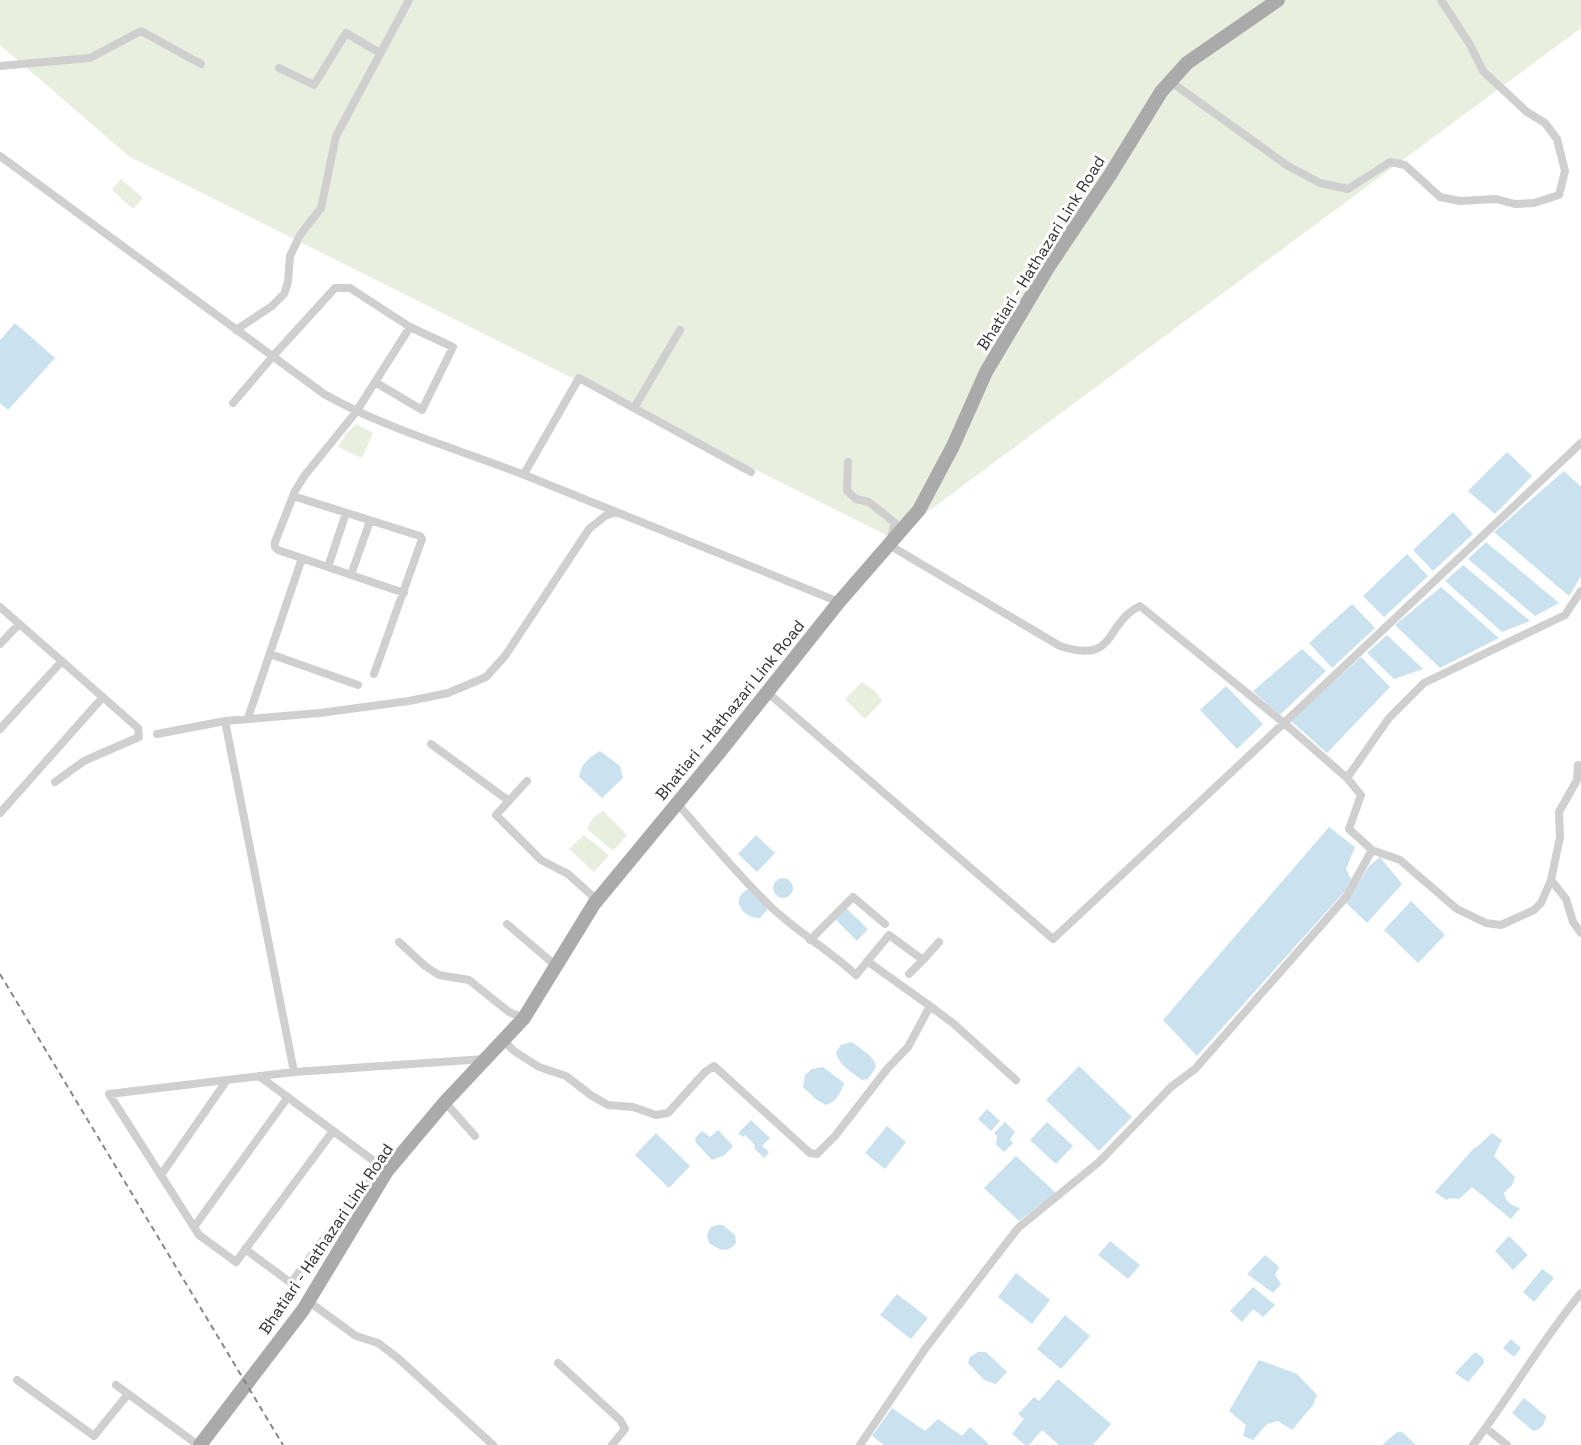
<svg xmlns="http://www.w3.org/2000/svg" width="1581" height="1445" font-family="'Space Grotesk',sans-serif">
	<style>
		.green { fill: #e8efdf }
		.water { fill: #cae1f0 }
		.lines { fill: none; stroke-linecap: round; stroke-linejoin: round }
		.minor { stroke: #cfcfcf; stroke-width: 8 }
		.primary { stroke: #aaa; stroke-width: 14 }
		.rail { stroke: #878787; stroke-width: 2; stroke-dasharray: 6 4.5; stroke-linecap: butt }
		.labels { text-anchor: middle; dominant-baseline: central; stroke-width: 6; stroke-linejoin: round; paint-order: stroke }
		.street-label { font-size: 16px; fill: #323232; stroke: #fff }
	</style>
	<rect width="100%" height="100%" fill="#fff"/>
	<!-- green -->
	<path class="green" d="M0,0h1581v28l-689,510 -762,-381 -130,-112z
		M121,179l22,19 -10,11 -21,-19z
		M356,424l17,9 -11,25 -24,-11 8,-13z
		M862,682l14,10 6,9 -17,18 -20,-20z
		M603,811l24,24 -14,16 -26,-22 6,-11z
		M584,835l25,20 -15,17 -25,-23z"/>
	<!-- water -->
	<path class="water" d="M15,323l40,35 -47,52 -8,-7v-63z
		M1507,452l25,24 -37,38 -27,-23z
		M1564,471l17,16v89l-12,20 -75,-64z
		M1453,512l20,22 -40,37 -20,-21z
		M1486,542l73,61 -24,13 -67,-57z
		M1407,554l21,22 -44,41 -21,-21z
		M1463,565l67,56 -28,11 -57,-51z
		M1441,587l58,51 -59,30 -45,-43z
		M1352,604l23,24 -43,40 -23,-25z
		M1387,635l36,34 -29,10 -27,-26z
		M1302,649l24,22 -46,44 -27,-24z
		M1361,657l29,30 -63,66 -36,-32z
		M1226,686l37,38 -26,25 -37,-39z
		M600,751l20,15 3,12 -21,20 -23,-21c2,-14 10,-19 21,-26z
		M1329,827l26,20 -9,22 5,10 -7,13 -147,164 -34,-36z
		M756,835l19,18 -18,19 -19,-18z
		M1380,857l22,27 -35,39 -21,-20 23,-37z
		M773 888a10 10 0 1 1 20 0a10 10 0 1 1-20 0Z
		M749,889l17,16 1,5 -7,8c-17,1 -32,-20 -11,-29z
		M1411,901l34,34 -27,28 -34,-33z
		M845,907l23,22 -11,12 -23,-23z
		M852,1042l17,13 5,6 2,6 -8,12 -6,1c-10,-8 -23,-14 -26,-28l5,-7z
		M1079,1066l53,51 -33,34 -53,-51z
		M823,1067l21,16c-3,10 -8,19 -18,22l-9,-5 -14,-13 2,-12 7,-6z
		M987,1109l13,12 -9,10 -13,-12z
		M751,1120l19,18 -8,8 7,6 -5,6 -10,-10 1,-3 -10,-10 -2,2 -5,-4z
		M1005,1122l10,10 -5,7 3,4 -9,9 -8,-7 1,-9 -3,-3z
		M1047,1122l26,24 -17,18 -26,-24z
		M887,1126l19,16 -21,27 -20,-16z
		M718,1130l15,16 -8,9 -13,5 -16,-17 -1,-5 7,-7 8,6z
		M656,1133l34,33 -21,22 -34,-33z
		M1492,1133l10,7 -8,16 21,21 -3,8 -8,8c2,10 7,12 16,15l-9,11 -39,-32 -13,12 -9,-1 -4,2 -11,-8 39,-44 4,-2z
		M1016,1156l40,37 -37,28 -35,-33z
		M717,1225h6l12,10 1,8c-9,11 -17,7 -27,0l-2,-8 3,-7z
		M1509,1236l19,19 -15,15 -18,-19z
		M1110,1241l30,24 -12,14 -30,-24z
		M1265,1255l14,12 -4,8 6,9 -8,9 -26,-19z
		M1542,1269l12,9 -20,24 -11,-10z
		M1016,1273l34,27 -18,24 -34,-27z
		M1253,1287l22,18 -12,12 -10,-8 -11,13 -12,-11z
		M897,1294l31,24 -17,21 -31,-24z
		M1065,1315l25,21 -29,33 -24,-20z
		M1511,1339l10,9 -7,9 -11,-9z
		M978,1352h8l21,20 -11,12 -12,-4 -16,-17 2,-6z
		M1475,1352l8,6 1,5 -16,19 -13,-9z
		M1259,1360l38,14 20,21 -4,10 -21,25 -14,-9 -11,3 -14,16 -10,-4 3,-11 -17,-14z
		M1058,1379l53,45 -18,21h-34l-17,-15 -13,15h-4l-13,-11 12,-15 -6,-5 16,-17 5,4z
		M1524,1398l22,18c-2,9 -4,13 -13,15l-21,-18z
		M892,1408l33,23 13,-12 24,17 8,-9 18,16v2h-104l-12,-9z
		M1397,1432h5l14,13h-34z"/>
	<g class="lines">
		<!-- minor -->
		<path class="minor" d="M0,66l90,-8 51,-27 60,33
			M279,68l35,17 32,-52 34,20
			M1171,82l117,84 32,17 28,6 42,-27 15,3 35,32 20,4 36,-2 19,5 19,-1 25,-8 6,-24 -8,-32 -12,-16 -18,-11 -44,-41 -14,-28 -28,-43
			M0,156l324,238c64,36 135,55 203,82 104,41 208,84 312,126
			M236,330l36,-24 12,-12 4,-12 2,-26 10,-21 21,-27 15,-72 73,-136
			M375,382l47,28 31,-63 -43,-20
			M233,403l41,-48 61,-67h15l60,39 -54,85 -51,63 -10,16 -20,51v5l3,3 126,43
			M634,408l46,-78
			M848,462l-1,29 9,8 13,3 26,21 -6,22 171,101c58,19 43,-22 80,-40l144,117 297,-280
			M524,474l55,-96 172,94
			M293,496l127,40 2,3 -48,135
			M328,567l18,-54
			M351,575l19,-54
			M0,607l138,121 1,9 -55,24 -29,21
			M0,644l19,-20
			M270,654l88,31
			M767,692l286,247 231,-216 63,55
			M248,718l54,-160
			M225,721l95,-8 89,-12 39,-8 38,-16 19,-21 84,-127 16,-13 11,-4
			M0,729l62,-68
			M157,734l68,-13 69,351 191,-13
			M431,744l78,57
			M527,781l-31,34 45,45 27,14 29,26
			M677,803c30,35 60,71 93,103 27,26 59,44 86,69l33,-40 34,25 16,-18
			M0,813l103,-116
			M1372,850l-23,-21 12,-34 -14,-17 42,-60 35,-35 141,-68 16,-24
			M1551,880l9,-43 -1,-25 18,-32 1,-15
			M507,924l48,41
			M810,940l43,-43 32,27
			M399,942l26,24 14,9 30,5 40,32 15,6
			M909,974l14,-14
			M930,1006l24,18 62,56
			M504,1041l10,10 25,16 27,9 26,20 16,9 25,2 23,8 12,-2 37,-41 9,-6 96,87 7,1 18,-18 52,-67 21,-22 22,-41 -63,-45
			M294,1072l-185,22 90,141 37,27 97,-131
			M259,1076l123,91
			M445,1102l30,34
			M161,1175l66,-95
			M194,1227l94,-130
			M245,1249l46,34 88,-118
			M308,1301l48,35 22,7 21,16 94,86
			M558,1363l62,57 5,9 -13,16
			M17,1380l77,56 34,-42
			M116,1385l82,60
			M1486,1428l21,17
			M860,1445l65,-96 93,-121 81,-66 72,-75 24,-18 151,-172 26,-47 28,10 57,49 29,14 15,2 33,-15 7,-7 10,-23 15,19 7,23 8,11
			M1473,1445c38,-50 68,-104 108,-152"/>
		<!-- primary -->
		<path class="primary" d="M200,1445l103,-135 84,-139 58,-69 79,-84 70,-114 124,-150 121,-152 80,-92 34,-64 33,-74 63,-106 61,-91 51,-83 26,-29 91,-63"/>
		<!-- rail -->
		<path class="rail" d="M0,974l283,471"/>
	</g>
	<g class="labels">
		<!-- street labels -->
		<g class="street-label">
			<text transform="translate(1041 253) rotate(-58)">Bhatiari - Hathazari Link Road</text>
			<text transform="translate(730 710) rotate(-51)">Bhatiari - Hathazari Link Road</text>
			<text transform="translate(326 1239) rotate(-56)">Bhatiari - Hathazari Link Road</text>
		</g>
	</g>
</svg>
